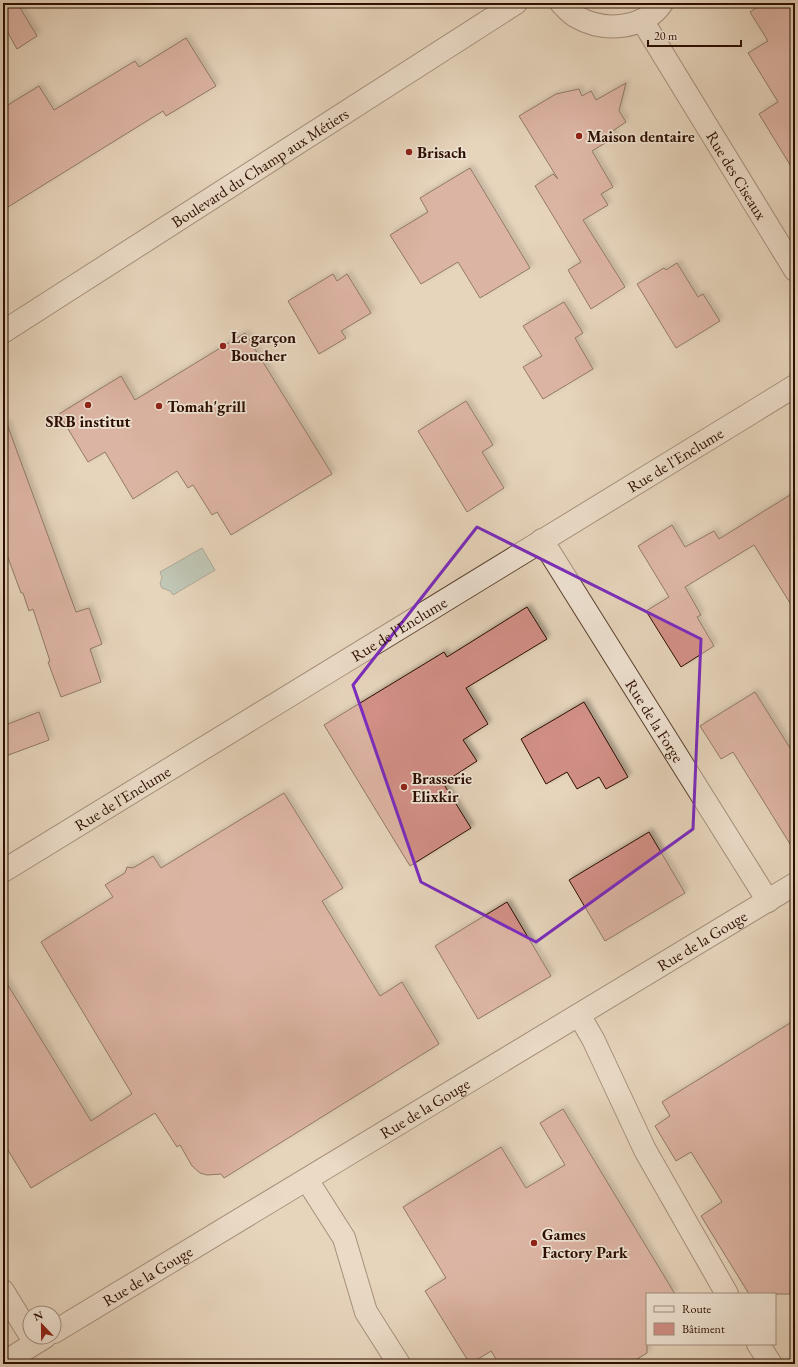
<svg xmlns="http://www.w3.org/2000/svg" width="798" height="1367" font-family="'EB Garamond',serif">
	<style>
		.water { fill: #96b8b0; stroke: #6c746a }
		.building { fill: #d18f86; stroke: #2c0e00; filter: url(#shadow) }
		.lines { fill: none; stroke-linecap: round; stroke-linejoin: round }
		.minor-casing { stroke: #5a402f; stroke-width: 24 }
		.minor { stroke: #efe3d3; stroke-width: 22 }
		.marked { fill: none; stroke: #7b2cbf; stroke-width: 3; stroke-linejoin: round }
		.poi-dot { fill: #8f2418; stroke: #efe3d3; stroke-width: 1.5 }
		.labels { text-anchor: middle; dominant-baseline: central; stroke-width: 3.5; stroke-linejoin: round; paint-order: stroke }
		.poi-label { font-size: 16px; font-weight: bold; fill: #2c0e00; stroke: #efe3d3; text-anchor: start }
		.street-label { font-size: 16px; fill: #2c0e00; stroke: #efe3d3 }
	</style>
	<defs>
		<filter id="shadow"><feDropShadow dx="3.5" dy="-3.5" stdDeviation="2" flood-color="#0004"/></filter>
	</defs>
	<rect width="100%" height="100%" fill="#e6d4bb"/>
	<filter id="stains"><feTurbulence type="fractalNoise" baseFrequency=".005" numOctaves="4"/><feColorMatrix values="0 0 0 0 .2 0 0 0 0 .09 0 0 0 0 .02 0 0 0 .5 -.17"/></filter>
	<radialGradient id="worn" r=".72"><stop offset=".6" stop-color="#630" stop-opacity="0"/><stop offset="1" stop-color="#630" stop-opacity=".3"/></radialGradient>
	<!-- water -->
	<path class="water" d="M202,548l13,22 -42,25 -3,-4 -8,-3 -2,-4 2,-7 -2,-5z"/>
	<!-- building -->
	<path class="building" d="M3,3h14l20,33 -20,13 -14,-25z
		M764,3h31v170l-36,-59 19,-12 -30,-49 20,-12 -18,-29z
		M186,38l30,48 -50,30 -3,-5 -160,99v-102l36,-22 15,24 81,-49 4,6z
		M626,83l-7,28 7,11 -15,10 4,5 -23,14 21,36 -12,7 7,11 -25,15 42,67 -34,22 -23,-39 13,-8 -46,-76 18,-12 5,5 -39,-63 37,-22 23,-5 3,7 9,-5 5,9z
		M470,168l60,100 -50,30 -22,-36 -37,22 -31,-49 38,-23 -8,-14z
		M677,263l21,34 5,-3 17,27 -44,27 -39,-64 27,-16 2,2z
		M333,274l4,7 10,-7 24,39 -30,18 5,7 -27,16 -31,-53z
		M564,302l19,31 -8,5 18,31 -50,30 -20,-32 19,-11 -19,-30z
		M245,333l87,141 -101,61 -14,-23 -5,3 -19,-30 -5,3 -11,-17 -44,28 -28,-47 -17,10 -29,-48 62,-38 14,24z
		M466,401l27,44 -11,7 22,36 -37,24 -49,-81z
		M3,424h4l69,188 13,-4 13,36 -12,5 11,33 -40,15 -13,-35 2,-1 -17,-52 -4,2 -6,-18h-2l-18,-49z
		M795,492v119l-41,-66 -69,42 16,28 -4,2 17,29 -33,21 -35,-56 23,-14 -31,-51 34,-21 13,22 29,-16 5,8z
		M527,607l20,32 -81,49 22,36 -25,16 14,21 -34,22 28,45 -61,38 -86,-141 120,-73 3,5z
		M755,692l40,64v96l-62,-100 -12,7 -21,-33z
		M584,702l44,75 -22,12 -7,-12 -22,12 -10,-17 -21,12 -25,-45z
		M39,712l10,28 -46,17v-31z
		M284,793l59,95 -21,13 58,95 22,-14 37,62 -215,134 -3,-4 -14,1 -7,-2 -8,-7 -12,-21 -3,2 -22,-34 -124,75 -28,-46v-165l88,144 41,-27 -91,-152 72,-45 -8,-12 20,-12 2,-6 6,1 20,-12 8,12z
		M649,832l36,61 -80,48 -36,-61z
		M507,902l44,74 -73,43 -43,-73z
		M795,1020v274h-46l-48,-78 21,-14 -31,-50 -15,9 -21,-35 15,-10 -8,-14z
		M563,1109l112,185h-28v59l-18,11h-130l-8,-13 -21,13 -45,-73 21,-13 -43,-71 98,-60 25,41 39,-23 -25,-42z"/>
	<g class="lines">
		<!-- minor casing -->
		<g class="minor-casing">
			<g id="minor">
				<path d="M561,3c5,5 10,11 16,14 26,15 67,13 85,-14"/>
				<path id="s1" d="M642,20l153,250"/>
				<path id="s2" d="M3,332l513,-329"/>
				<path id="s3" d="M542,540l226,361"/>
				<path id="s4" d="M3,871l792,-485"/>
				<path d="M579,1015l14,24 52,111 82,144"/>
				<path d="M307,1180l37,58 22,74 33,52"/>
				<path d="M3,1291l27,44"/>
				<path id="s5" d="M54,1332l741,-448"/>
				<path d="M758,1344l13,20"/>
				<path d="M3,1363l42,-26"/>
			</g>
		</g>
		<!-- minor -->
		<use href="#minor" class="minor"/>
	</g>
	<!-- marked area -->
	<path d="M0 0H798V1367H0ZM477,527l224,112 -8,190 -157,113 -115,-60 -68,-197z" fill="#e6d4bb" fill-opacity=".55" fill-rule="evenodd"/>
	<path class="marked" d="M477,527l224,112 -8,190 -157,113 -115,-60 -68,-197z"/>
	<!-- markers -->
	<g class="poi-dot">
		<circle cx="579" cy="136" r="4"/>
		<circle cx="409" cy="152" r="4"/>
		<circle cx="223" cy="346" r="4"/>
		<circle cx="88" cy="405" r="4"/>
		<circle cx="159" cy="406" r="4"/>
		<circle cx="404" cy="787" r="4"/>
		<circle cx="534" cy="1243" r="4"/>
	</g>
	<g class="labels">
		<!-- poi labels -->
		<g class="poi-label">
			<text x="587" y="136">Maison dentaire</text>
			<text x="417" y="152">Brisach</text>
			<text x="231" y="337">Le garçon<tspan x="231" dy="18">Boucher</tspan></text>
			<text x="167" y="406">Tomah'grill</text>
			<text x="88" y="421" text-anchor="middle">SRB institut</text>
			<text x="412" y="778">Brasserie<tspan x="412" dy="18">Elixkir</tspan></text>
			<text x="542" y="1234">Games<tspan x="542" dy="18">Factory Park</tspan></text>
		</g>
		<!-- street labels -->
		<g class="street-label">
			<text stroke="none"><textPath href="#s2" startOffset="305">Boulevard du Champ aux Métiers</textPath></text>
			<text stroke="none"><textPath href="#s1" startOffset="182">Rue des Ciseaux</textPath></text>
			<text stroke="none"><textPath href="#s4" startOffset="788">Rue de l'Enclume</textPath></text>
			<text stroke="none"><textPath href="#s4" startOffset="464">Rue de l'Enclume</textPath></text>
			<text stroke="none"><textPath href="#s3" startOffset="213">Rue de la Forge</textPath></text>
			<text stroke="none"><textPath href="#s4" startOffset="140">Rue de l'Enclume</textPath></text>
			<text stroke="none"><textPath href="#s5" startOffset="757">Rue de la Gouge</textPath></text>
			<text stroke="none"><textPath href="#s5" startOffset="433">Rue de la Gouge</textPath></text>
			<text stroke="none"><textPath href="#s5" startOffset="109">Rue de la Gouge</textPath></text>
		</g>
	</g>
	<!-- margin -->
	<rect width="798" height="1367" fill="none" stroke="#e6d4bb" stroke-width="16"/>
	<rect x="4" y="4" width="790" height="1359" fill="none" stroke="#2c0e00" stroke-width="2"/>
	<rect x="8" y="8" width="782" height="1351" fill="none" stroke="#2c0e00"/>
	<!-- legend -->
	<rect x="646" y="1293" width="130" height="52" fill="#efe3d3" stroke="#a18e7f"/>
	<rect x="654" y="1306" width="20" height="6" fill="#efe3d3" stroke="#a18e7f"/>
	<text x="682" y="1313" font-size="12" fill="#2c0e00">Route</text>
	<rect x="654" y="1323" width="20" height="12" fill="#d18f86" stroke="#a18e7f"/>
	<text x="682" y="1333" font-size="12" fill="#2c0e00">Bâtiment</text>
	<!-- north arrow -->
	<g transform="translate(42 1325) rotate(338)"><circle r="19" fill="#efe3d3" stroke="#a18e7f"/>
	<path d="M0-3L7 15L0 10L-7 15Z" fill="#8f2418"/>
	<text y="-6" font-size="11" font-weight="bold" text-anchor="middle" fill="#2c0e00">N</text>
	</g>
	<!-- scale -->
	<path d="M648 40v6h93v-6" fill="none" stroke="#2c0e00" stroke-width="2"/>
	<text x="654" y="40" font-size="12" fill="#2c0e00" stroke="#efe3d3" stroke-width="3" paint-order="stroke">20 m</text>
	<rect width="100%" height="100%" filter="url(#stains)"/>
	<rect width="100%" height="100%" fill="url(#worn)"/>
</svg>
